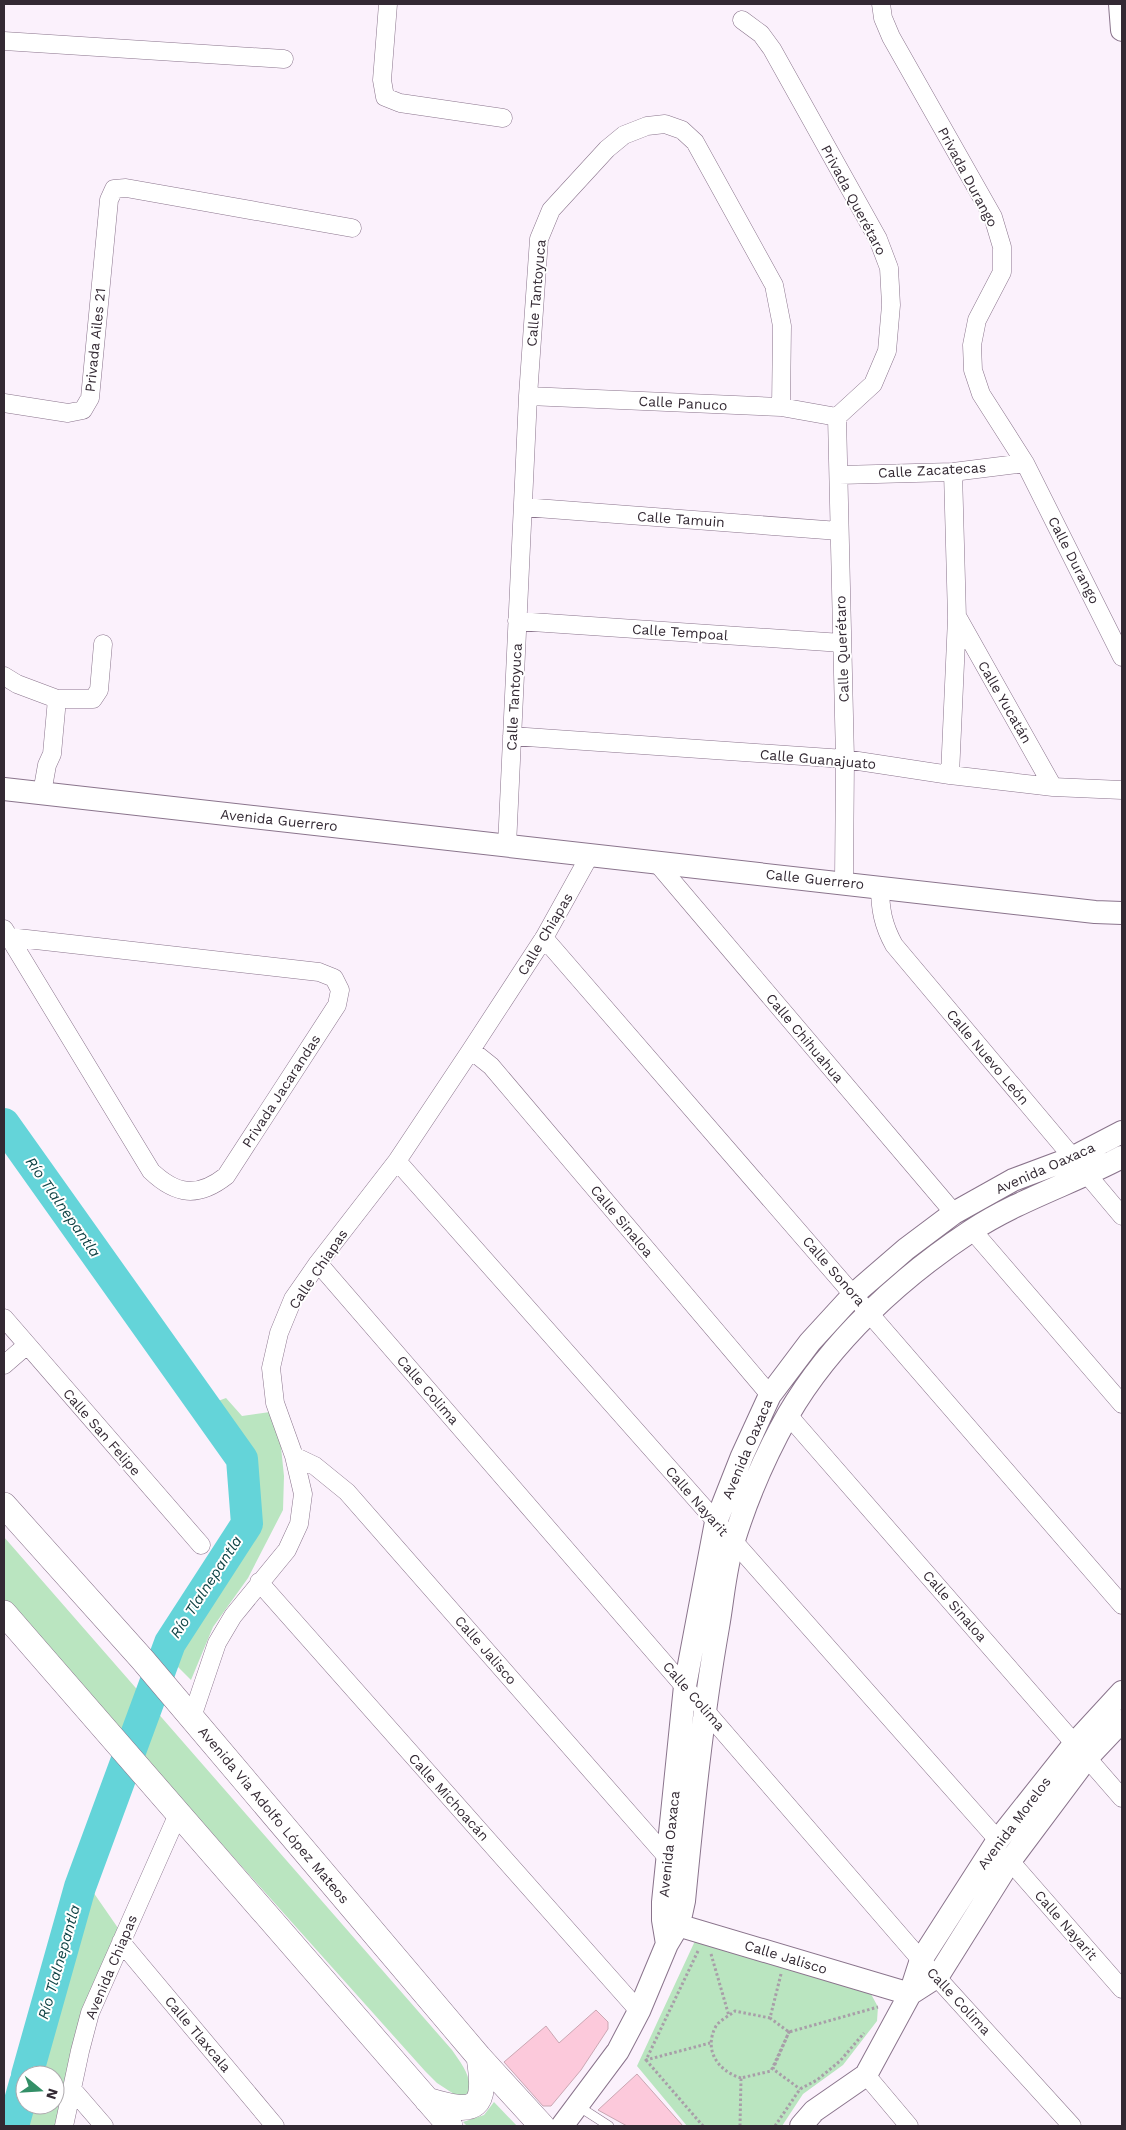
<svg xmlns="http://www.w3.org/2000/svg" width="1126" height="2130" font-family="'Work Sans',sans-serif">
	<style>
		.green { fill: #bae5c0 }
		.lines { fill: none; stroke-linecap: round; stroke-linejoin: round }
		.river { stroke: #64d4d9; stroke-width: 32 }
		.building { fill: #fcc9db; stroke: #caa7b3 }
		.service-casing { stroke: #8a748c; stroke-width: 10 }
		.minor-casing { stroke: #8a748c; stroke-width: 19 }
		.tertiary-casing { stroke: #8a748c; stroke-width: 24 }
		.secondary-casing { stroke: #8a748c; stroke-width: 26 }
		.path { stroke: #a89ea8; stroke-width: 3; stroke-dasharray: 2.5 2.5; stroke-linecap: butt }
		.service { stroke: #fff; stroke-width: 9 }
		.minor { stroke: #fff; stroke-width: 18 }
		.tertiary { stroke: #fff; stroke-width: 22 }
		.secondary { stroke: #fff; stroke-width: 25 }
		.labels { text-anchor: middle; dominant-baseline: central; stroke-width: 4; stroke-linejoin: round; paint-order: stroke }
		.street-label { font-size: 14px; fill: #332933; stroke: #fff }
		.water-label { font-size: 15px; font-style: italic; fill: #0f4345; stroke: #fff }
	</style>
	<rect width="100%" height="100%" fill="#fbf1fc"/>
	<!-- green -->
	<path class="green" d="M226,1398l16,18 28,-4 9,16 5,48 -1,34 -35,68 -35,49 -22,53 -17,-17 3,-12 81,-131 -4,-54 -36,-65z
		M4,1537l448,513c9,13 23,30 15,46l-7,2 -23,-15 -12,-12 -421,-470z
		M91,1889l27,39 -59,198h-38l6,-21h28v-30h-19z
		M701,1928l170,66 7,13 -1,14 -34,44 -40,29 -21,32h-95l-50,-60z
		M494,2102l23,24h-50l-4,-4 21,-7z"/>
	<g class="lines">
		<!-- river -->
		<path class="river" d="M4,1124l238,335 5,65 -77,119 -90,244 -53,188
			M13,2126l12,-43"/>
	</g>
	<!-- building -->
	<path class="building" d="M596,2010l12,12v7l-27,41 -30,36h-8l-39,-44 42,-36 13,17z
		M637,2074l46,52h-56l-29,-16z"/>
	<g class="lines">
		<!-- service casing -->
		<g class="service-casing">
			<path id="service" d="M578,2106l31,20"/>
		</g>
		<!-- minor casing -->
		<g class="minor-casing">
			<path id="minor" d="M388,4l-6,76 3,17 15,6 103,15
				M881,4l2,14 8,19 102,180 9,30v25l-25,48 -5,25 1,25 8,24 44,69 97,194
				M742,20l19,14 11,15 106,190 11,29 2,37 -4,46 -14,33 -36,33
				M4,41l280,18
				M528,396l253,11 56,10
				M4,403l64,10 15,-3 7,-12 19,-198 5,-11 12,-1 226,40
				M837,417l8,342 -1,123
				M839,475l114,-3 72,-9
				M523,507l316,24
				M958,618l95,169
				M517,621l325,22
				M4,676l13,8 40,15
				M512,736l333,23 105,16 103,12 69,3
				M950,775l7,-157 -4,-146
				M42,793l5,-28 5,-11 5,-55h36l6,-9 4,-46
				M507,846l21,-450 11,-157 12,-29 56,-61 17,-14 23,-9 18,-2 17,6 13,12 79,143 8,41 -1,81
				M656,862l298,351
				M880,886c0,23 3,39 14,59l228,271
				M4,929l5,8 142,234c25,24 47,27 75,5l111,-171 3,-15 -6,-12 -15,-6 -310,-35
				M544,938l578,667
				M471,1050l20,16 279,329
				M397,1161l601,679
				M972,1230l150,174
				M318,1263l603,697 151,166
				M4,1318l197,227
				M4,1365l23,-20
				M788,1415l334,383
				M294,1456l21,10 32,26 320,365
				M259,1582l380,429
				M192,1717l25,-74 16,-27 54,-66 12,-26 4,-30 -9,-38 -19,-53 -4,-35 8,-35 14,-34 25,-36 79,-102 74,-111 73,-112 46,-83
				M1010,1861l112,128
				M121,1942l154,184
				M866,2075l43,51
				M72,2089l32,37
				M64,2126l16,-75 10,-38 88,-199"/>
		</g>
		<!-- tertiary casing -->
		<g class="tertiary-casing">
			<path id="tertiary" d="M1120,4l2,26
				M4,789l1091,123 27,1
				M664,1921l246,73
				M667,1944l-4,-24v-18l22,-216 31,-164 26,-66 28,-61 40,-53 44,-48 52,-45 48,-36 59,-33 59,-22 50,-26
				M910,1994l28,-18 72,-115 77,-103 35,-37
				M562,2126l56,-75 21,-40 28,-67 12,-20 5,-23c9,-92 18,-183 34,-274 5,-28 7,-60 16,-87 13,-42 32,-86 54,-125 43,-74 112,-137 183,-184 47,-31 102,-48 151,-74
				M801,2126l13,-15 52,-36 44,-81 11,-34 77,-120 77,-97 47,-51"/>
		</g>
		<!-- secondary casing -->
		<g class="secondary-casing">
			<path id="secondary" d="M4,1505l138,154 337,398 63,69
				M4,1613l446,513
				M427,2100c51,16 60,8 52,-43"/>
		</g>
		<!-- path -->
		<path class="path" d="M698,1951l-52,109 64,-17
			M711,1954l18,62
			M781,1974l-11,44 19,14 89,-25
			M646,2060l57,66
			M741,2078c-23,-7 -38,-28 -25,-52 4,-6 13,-10 19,-15l35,7
			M740,2126l1,-48 30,-7 18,-39 -16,37 27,20
			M775,2126l25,-37 17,-9 23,-19 24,-28"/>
		<!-- service -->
		<use href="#service" class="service"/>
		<!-- minor -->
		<use href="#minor" class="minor"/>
		<!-- tertiary -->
		<use href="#tertiary" class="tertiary"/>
		<!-- secondary -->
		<use href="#secondary" class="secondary"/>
	</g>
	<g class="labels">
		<!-- street labels -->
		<g class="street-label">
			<text transform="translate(968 177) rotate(62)">Privada Durango</text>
			<text transform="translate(854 200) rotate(62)">Privada Querétaro</text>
			<text transform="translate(536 293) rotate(-85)">Calle Tantoyuca</text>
			<text transform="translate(95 340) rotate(-84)">Privada Ailes 21</text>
			<text transform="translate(683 403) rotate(3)">Calle Panuco</text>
			<text transform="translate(932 470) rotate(-3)">Calle Zacatecas</text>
			<text transform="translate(681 519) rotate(4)">Calle Tamuin</text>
			<text transform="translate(1074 560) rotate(63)">Calle Durango</text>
			<text transform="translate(680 632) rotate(4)">Calle Tempoal</text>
			<text transform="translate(842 649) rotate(-92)">Calle Querétaro</text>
			<text transform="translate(514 697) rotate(-87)">Calle Tantoyuca</text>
			<text transform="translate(1005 702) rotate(60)">Calle Yucatán</text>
			<text transform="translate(818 759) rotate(5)">Calle Guanajuato</text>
			<text transform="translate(279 820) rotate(6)">Avenida Guerrero</text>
			<text transform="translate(815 879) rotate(6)">Calle Guerrero</text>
			<text transform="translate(545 934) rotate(-59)">Calle Chiapas</text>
			<text transform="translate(805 1038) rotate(50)">Calle Chihuahua</text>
			<text transform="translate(988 1057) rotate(50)">Calle Nuevo León</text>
			<text transform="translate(281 1091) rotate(-57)">Privada Jacarandas</text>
			<text transform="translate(1045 1168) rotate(-24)">Avenida Oaxaca</text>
			<text transform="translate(622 1221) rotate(50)">Calle Sinaloa</text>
			<text transform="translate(318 1269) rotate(-56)">Calle Chiapas</text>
			<text transform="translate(834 1271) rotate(49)">Calle Sonora</text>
			<text transform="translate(428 1390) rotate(49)">Calle Colima</text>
			<text transform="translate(102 1432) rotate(49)">Calle San Felipe</text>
			<text transform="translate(747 1449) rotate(-67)">Avenida Oaxaca</text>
			<text transform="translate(697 1501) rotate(49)">Calle Nayarit</text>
			<text transform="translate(955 1606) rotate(49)">Calle Sinaloa</text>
			<text transform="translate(486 1650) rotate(49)">Calle Jalisco</text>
			<text transform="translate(694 1696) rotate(49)">Calle Colima</text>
			<text transform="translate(449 1797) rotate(48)">Calle Michoacán</text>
			<text transform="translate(274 1815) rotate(50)">Avenida Via Adolfo López Mateos</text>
			<text transform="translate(1014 1823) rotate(-53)">Avenida Morelos</text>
			<text transform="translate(669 1844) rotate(-84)">Avenida Oaxaca</text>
			<text transform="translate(1066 1925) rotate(49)">Calle Nayarit</text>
			<text transform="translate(786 1957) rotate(17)">Calle Jalisco</text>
			<text transform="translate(111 1967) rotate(-67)">Avenida Chiapas</text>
			<text transform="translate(959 2001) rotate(47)">Calle Colima</text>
			<text transform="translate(198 2034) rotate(50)">Calle Tlaxcala</text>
		</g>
		<!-- water labels -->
		<g class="water-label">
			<text transform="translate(63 1207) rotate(55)">Río Tlalnepantla</text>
			<text transform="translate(206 1587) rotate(-57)">Río Tlalnepantla</text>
			<text transform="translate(59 1962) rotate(-74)">Río Tlalnepantla</text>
		</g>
	</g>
	<!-- border -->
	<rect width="1126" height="2130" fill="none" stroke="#332933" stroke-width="10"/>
	<!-- north arrow -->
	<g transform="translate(40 2090) rotate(108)"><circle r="24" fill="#ffffff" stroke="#ada9ad"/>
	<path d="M0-4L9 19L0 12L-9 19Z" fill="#338f67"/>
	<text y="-8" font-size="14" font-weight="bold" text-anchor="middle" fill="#332933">N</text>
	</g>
</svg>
